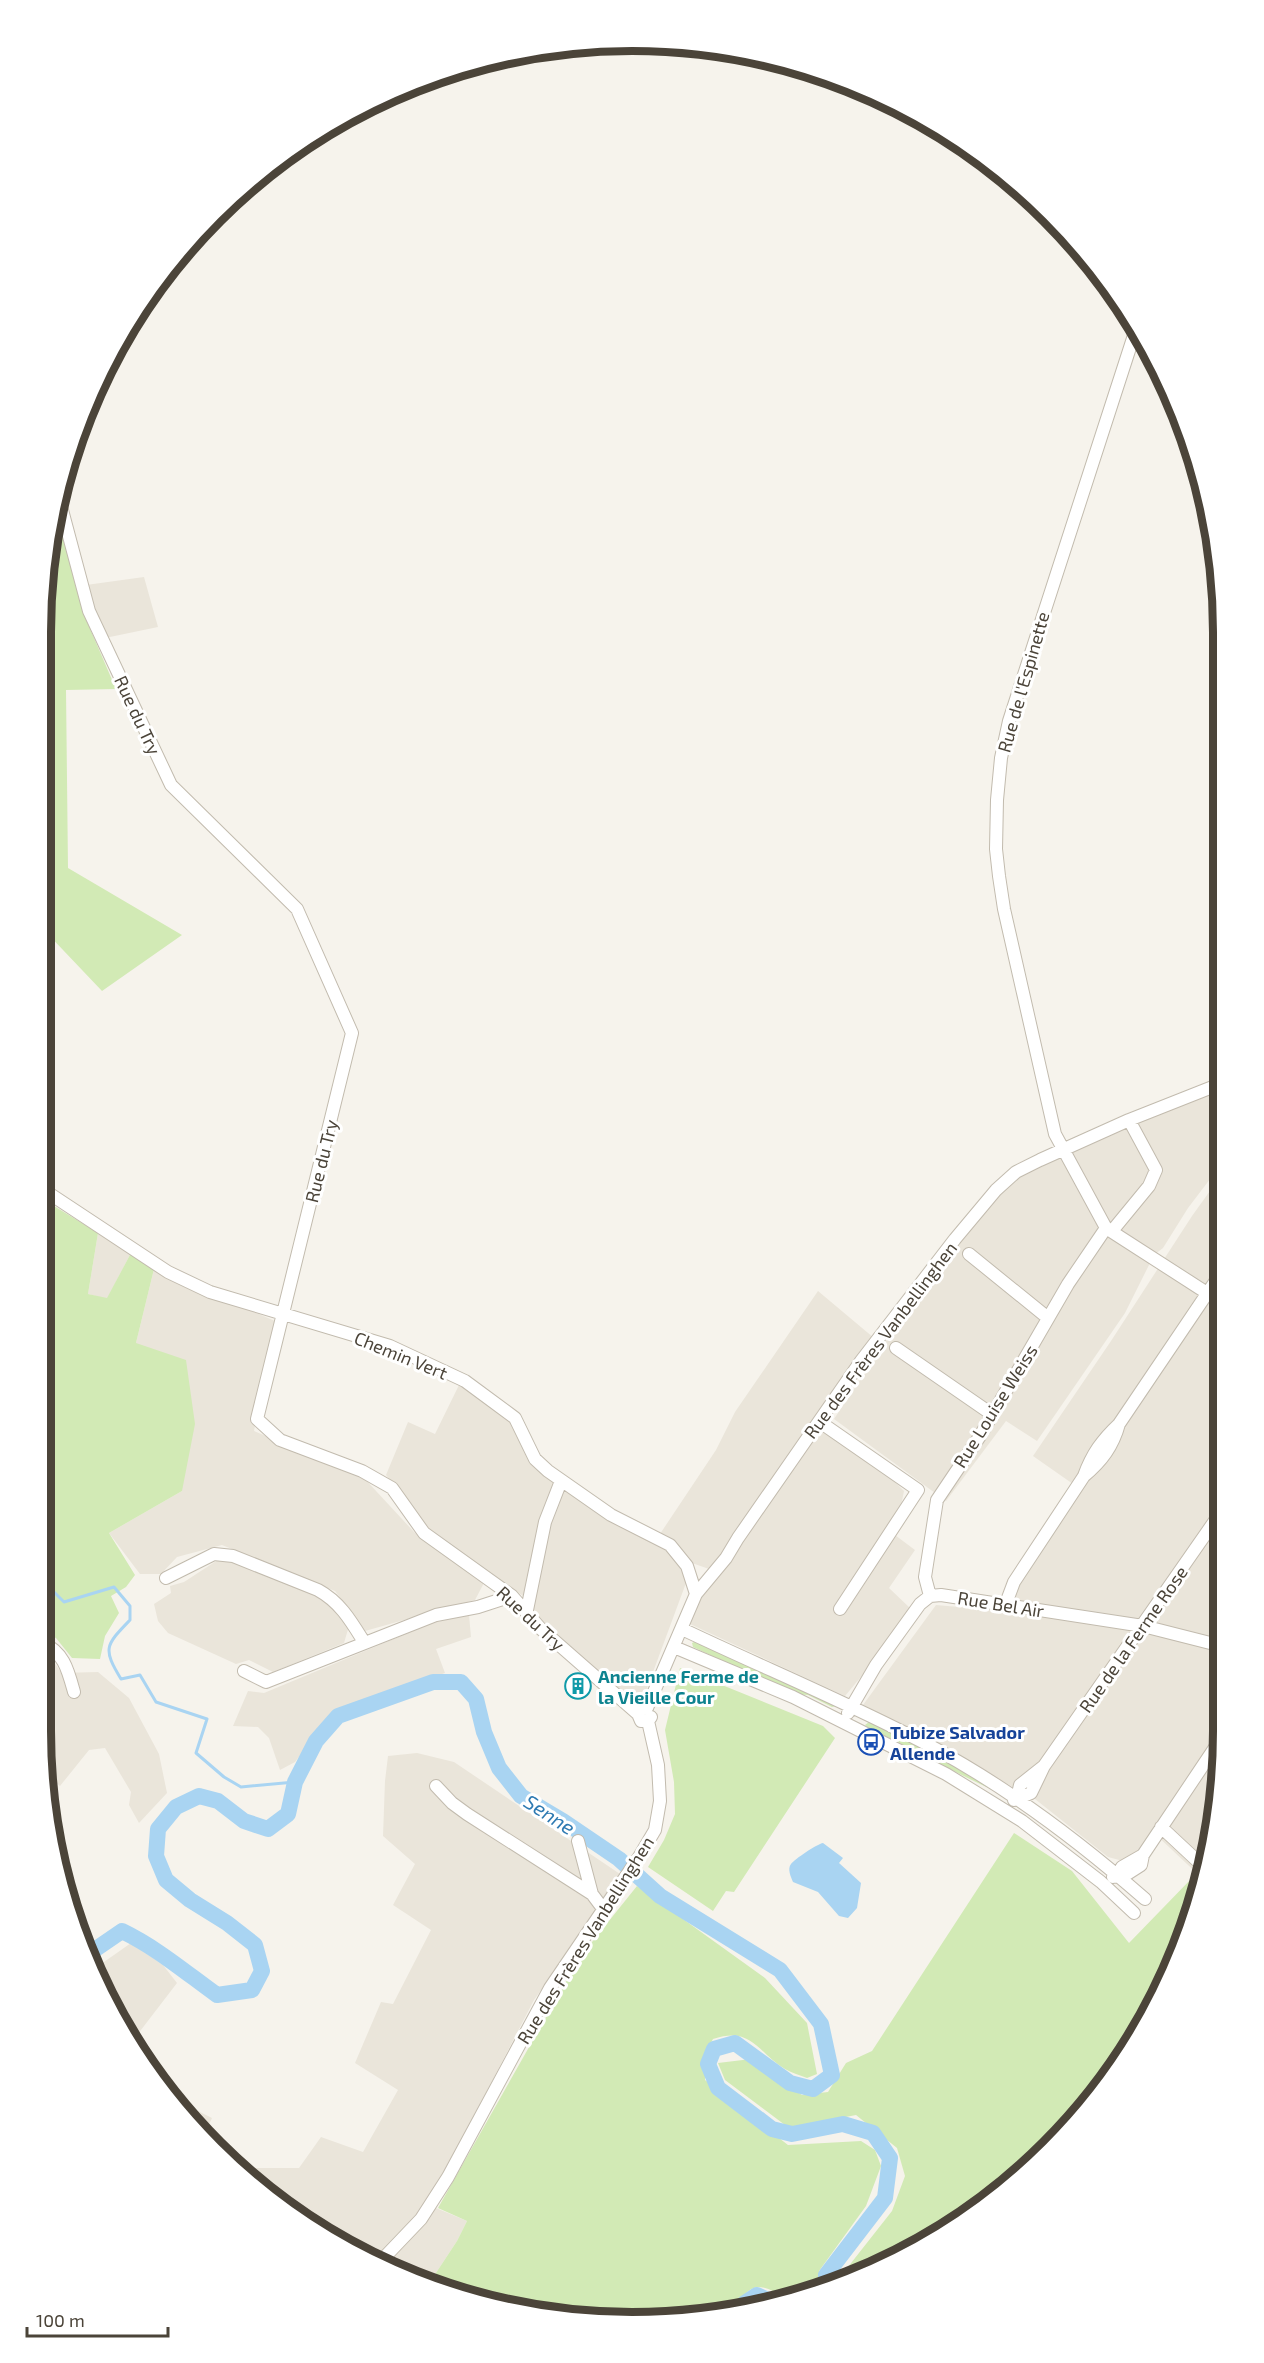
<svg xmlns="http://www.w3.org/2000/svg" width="1264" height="2363" font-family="'Exo 2',sans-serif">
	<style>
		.residential { fill: #eae5da }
		.green { fill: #d2eab5 }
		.water { fill: #a9d4f2 }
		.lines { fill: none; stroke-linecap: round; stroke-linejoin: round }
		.stream { stroke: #a9d4f2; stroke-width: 3 }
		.river { stroke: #a9d4f2; stroke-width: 16 }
		.minor-casing { stroke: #c2bbae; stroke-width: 14 }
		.minor { stroke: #fff; stroke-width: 12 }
		.labels { text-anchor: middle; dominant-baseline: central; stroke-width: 6; stroke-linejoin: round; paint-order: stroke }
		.street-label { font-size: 18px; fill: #4b4439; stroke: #fff }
		.culture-label { font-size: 18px; font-weight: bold; fill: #0d838f; stroke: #fff; text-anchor: start }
		.transit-label { font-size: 18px; font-weight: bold; fill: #164399; stroke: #fff; text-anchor: start }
		.water-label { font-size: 20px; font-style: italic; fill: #2e7ab2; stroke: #fff }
		.rim { fill: none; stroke: #4b4439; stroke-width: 8 }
	</style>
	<rect width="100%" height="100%" fill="#f6f3ec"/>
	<!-- residential -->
	<path class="residential" d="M144,577l14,50 -53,11 -19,-53z
		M1220,1088v78l-32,42 -25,40 -9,7 -29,58 -88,128 -31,-20 -60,80 -112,-82 66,-99 80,-106 37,-36 95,-45z
		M1220,1177l2,592 -18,111 -51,-48 -15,19 -15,10 -15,-4 -73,-58 -172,-94 73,-100 68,6 69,-127 -40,-28 78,-115 81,-125z
		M98,1233l33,20 -24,46 -19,-5z
		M154,1269l121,52 -21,110 110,47 51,55 70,48 -10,19 -110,31 -30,-40 -113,-46 -45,12 -16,17h-21l-31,-41 73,-42 -46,-148z
		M818,1291l56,47 -162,232 -23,-8 -29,-28 56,-84 19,-38z
		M460,1383l41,26 16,20 11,30 12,13 15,10 -29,116 -103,-72 -16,-26 -21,-25 22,-53 27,12z
		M822,1428l63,44 19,19 -9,44 20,15 -26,38 22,21 -41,57 -25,30 -155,-72 7,-21z
		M563,1487l100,58 16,19 7,19 -43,116 -17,2 -82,-77 -12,-17 17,-89z
		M224,1556l99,41 26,29 -5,17 -71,29 -24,-12 -13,4 -68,-31 -10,-12 -4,-17 17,-11 -1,-7 14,-4z
		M469,1615l2,22 -35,12 9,24 -110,37 -40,52 -15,8 -11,-32 -11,-11 -25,-1 15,-35 16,2 168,-70z
		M41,1650l7,2 13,21 37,-1 31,26 30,56 8,39 -28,30 -10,-18 2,-13 -26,-44 -16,2 -29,36 -15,-12 -4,-43z
		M417,1753l37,9 166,112 -35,54 -51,72 -91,176 -19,27 43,18 -10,20 -29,44 -23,-8 -101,-54 -69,-55h64l22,-31 42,15 35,-62 -43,-27 26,-61 12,2 38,-74 -38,-25 22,-41 -32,-28 2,-55 3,-25z
		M131,1943l32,22 14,18 -46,60 -11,-17 -26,-57z
		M166,2095l46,23 -8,17z"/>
	<!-- green -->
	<path class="green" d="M56,509l29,108 31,72 -50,1 2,178 114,67 -80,56 -58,-61 -3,5 1,-341z
		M41,1198l57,35 -10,61 19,4 24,-45 23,16 -18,74 50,17 9,64 -13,67 -73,42 26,42 -9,12 -15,9 8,17 -14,23 -5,23 -28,-1 -16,-20 -15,-7z
		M696,1641l140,65 -4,1 -24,-12 -14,-1 -101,-47 -1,-4z
		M680,1668l143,58 12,12 -101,154 -8,-1 -13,20 -65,-44 16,-27 11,-26 -1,-32 -9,-52z
		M869,1722l70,33 58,37c-44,-20 -86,-44 -130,-65l-2,-2z
		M1014,1833l58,38 57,72 64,-66 10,9 -59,140 -43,65 -79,84 -62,48 -101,54 -14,5 -1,-10 48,-61 13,-35 -8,-28 -41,-33 -67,13 -64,-48 -7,-17 33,-4 51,36 26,-3 18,-29 26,-12z
		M637,1886l128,92 42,45 10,51 -10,4c-7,-3 -15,-5 -22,-9 -28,-17 -33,-43 -72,-30l-7,13 -1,28 83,65 73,-4 14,9 6,16 -15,40 -47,65v20l-27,9c-27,-12 -40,-26 -56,10l-65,11h-78l-114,-19 -51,-17 29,-44 10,-20 -29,-13 142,-251z"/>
	<!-- water -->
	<path class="water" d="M823,1843l20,15 -4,5 22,20 -4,25 -9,10 -9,-2 -21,-24 -25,-10c-2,-5 -6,-13 -2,-18 4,-5 26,-20 32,-21z"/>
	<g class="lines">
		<!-- stream -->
		<path class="stream" d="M41,1579l23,23 50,-15 16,19v14c-24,25 -28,28 -9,59l19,-4 16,27 51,17 -11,34 28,24 17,10 54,-5"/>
		<!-- river -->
		<path class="river" d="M87,1955l35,-24c35,17 63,41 95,64l35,-5 10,-19 -7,-26 -28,-22 -37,-23 -24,-20 -10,-24 2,-27 18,-22 23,-11 19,5 26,20 24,8 20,-15 7,-32 21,-41 22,-25 95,-34h28l15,17 8,33 15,36 22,28 42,25 56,38 41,37 120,74 41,54 11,51 -19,14 -23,-6 -55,-40 -21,6 -6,15 10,24 54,41 20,5 51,-10 30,9 17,25 -5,40 -59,77v13
			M745,2309v-6l12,-8 19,9"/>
		<!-- minor casing -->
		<g class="minor-casing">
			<path id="minor" d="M1136,329l-127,392 -8,37 -4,42 -1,49 3,27 5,33 51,225 51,94 115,74
				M58,495l31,116 82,174 126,124 55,124 -95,386 23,21 82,31 30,17 32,45 88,63 29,33 97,85 3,7h7
				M41,1188l127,84 42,20 180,54 75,35 50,37 20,41 13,12 63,44 59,30 17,21 9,28
				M1112,1231l37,-45 7,-16 -27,-50
				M969,1254l79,64
				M896,1348l97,67
				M820,1422l98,68 -78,119
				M1119,1424l102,-151
				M166,1578l48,-24 19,2 85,34c22,12 33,31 46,52
				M930,1596l-5,-19 12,-77 43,-64 88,-152 38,-56
				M1005,1606l9,-24 70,-106c8,-22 18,-36 35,-52 -6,22 -17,37 -35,52
				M527,1610l18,-88 16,-41
				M682,1629c84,40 170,75 252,119 76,41 146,94 211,151
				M41,1642c23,10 27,28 33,50
				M674,1647l119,50 153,77 76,47 79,61 33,31
				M244,1671l22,11 170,-67 42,-8 34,-11
				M848,1713l28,-48 44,-61 10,-8 11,-1 202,31 79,20
				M638,1714l3,-5 6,-1 49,-114 30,-36 12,-20 123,-177 94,-122 41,-49 20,-18 24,-12 89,-40 91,-36
				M1044,1766l177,-254
				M436,1786l16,17 15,11 125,80 12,16
				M1014,1800l17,-7 13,-27 -24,19 -3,13
				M1161,1827l45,42
				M578,1841l14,53
				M1118,1874l4,-7 21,-12
				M1113,1877l14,-3 14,-9 2,-10 79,-118
				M379,2263l42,-44 27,-42 102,-189 89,-131 16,-27 5,-29 -2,-36 -10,-44 3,-4"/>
		</g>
		<!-- minor -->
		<use href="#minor" class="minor"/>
	</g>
	<!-- icons -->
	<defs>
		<g id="building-ring" transform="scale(1.35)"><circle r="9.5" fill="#fff" stroke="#0f9aa8" stroke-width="1.5"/><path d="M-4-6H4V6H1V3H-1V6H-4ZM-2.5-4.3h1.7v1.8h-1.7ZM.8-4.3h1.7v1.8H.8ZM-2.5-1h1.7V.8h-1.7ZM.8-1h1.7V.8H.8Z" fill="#0f9aa8"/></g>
		<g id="bus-ring" transform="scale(1.35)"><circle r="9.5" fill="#fff" stroke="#1a4fb4" stroke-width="1.5"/><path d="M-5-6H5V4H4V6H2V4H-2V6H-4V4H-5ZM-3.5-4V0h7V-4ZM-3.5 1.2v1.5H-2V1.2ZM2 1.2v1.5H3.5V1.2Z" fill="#1a4fb4"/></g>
	</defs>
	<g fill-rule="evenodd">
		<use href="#building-ring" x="578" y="1686"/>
		<use href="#bus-ring" x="871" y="1742"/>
	</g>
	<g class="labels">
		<!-- street labels -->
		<g class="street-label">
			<text transform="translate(1023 682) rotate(-74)">Rue de l'Espinette</text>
			<text transform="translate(138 715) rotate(65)">Rue du Try</text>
			<text transform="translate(321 1161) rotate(-76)">Rue du Try</text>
			<text transform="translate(880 1340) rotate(-53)">Rue des Frères Vanbellinghen</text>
			<text transform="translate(401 1355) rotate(22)">Chemin Vert</text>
			<text transform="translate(995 1406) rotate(-58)">Rue Louise Weiss</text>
			<text transform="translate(1001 1604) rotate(9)">Rue Bel Air</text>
			<text transform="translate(531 1618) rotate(43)">Rue du Try</text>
			<text transform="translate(1133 1639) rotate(-55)">Rue de la Ferme Rose</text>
			<text transform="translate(585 1940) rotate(-58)">Rue des Frères Vanbellinghen</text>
		</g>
		<!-- culture labels -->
		<g class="culture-label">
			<text x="598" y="1676">Ancienne Ferme de<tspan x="598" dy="21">la Vieille Cour</tspan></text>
		</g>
		<!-- transit labels -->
		<g class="transit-label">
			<text x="890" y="1732">Tubize Salvador<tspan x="890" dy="21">Allende</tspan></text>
		</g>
		<!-- water labels -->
		<g class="water-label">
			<text transform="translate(550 1814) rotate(33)">Senne</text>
		</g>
	</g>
	<!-- crop -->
	<path d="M0 0H1264V2363H0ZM632 51H632A581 581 0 0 1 1213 632V1731A581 581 0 0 1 632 2312H632A581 581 0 0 1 51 1731V632A581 581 0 0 1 632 51Z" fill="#fff" fill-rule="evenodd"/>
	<path class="rim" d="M632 51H632A581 581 0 0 1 1213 632V1731A581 581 0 0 1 632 2312H632A581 581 0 0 1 51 1731V632A581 581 0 0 1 632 51Z"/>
	<!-- scale -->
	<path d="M27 2327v9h141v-9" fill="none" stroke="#4b4439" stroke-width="3"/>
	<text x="36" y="2327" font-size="18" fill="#4b4439" stroke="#ffffff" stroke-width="4.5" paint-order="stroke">100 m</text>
</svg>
